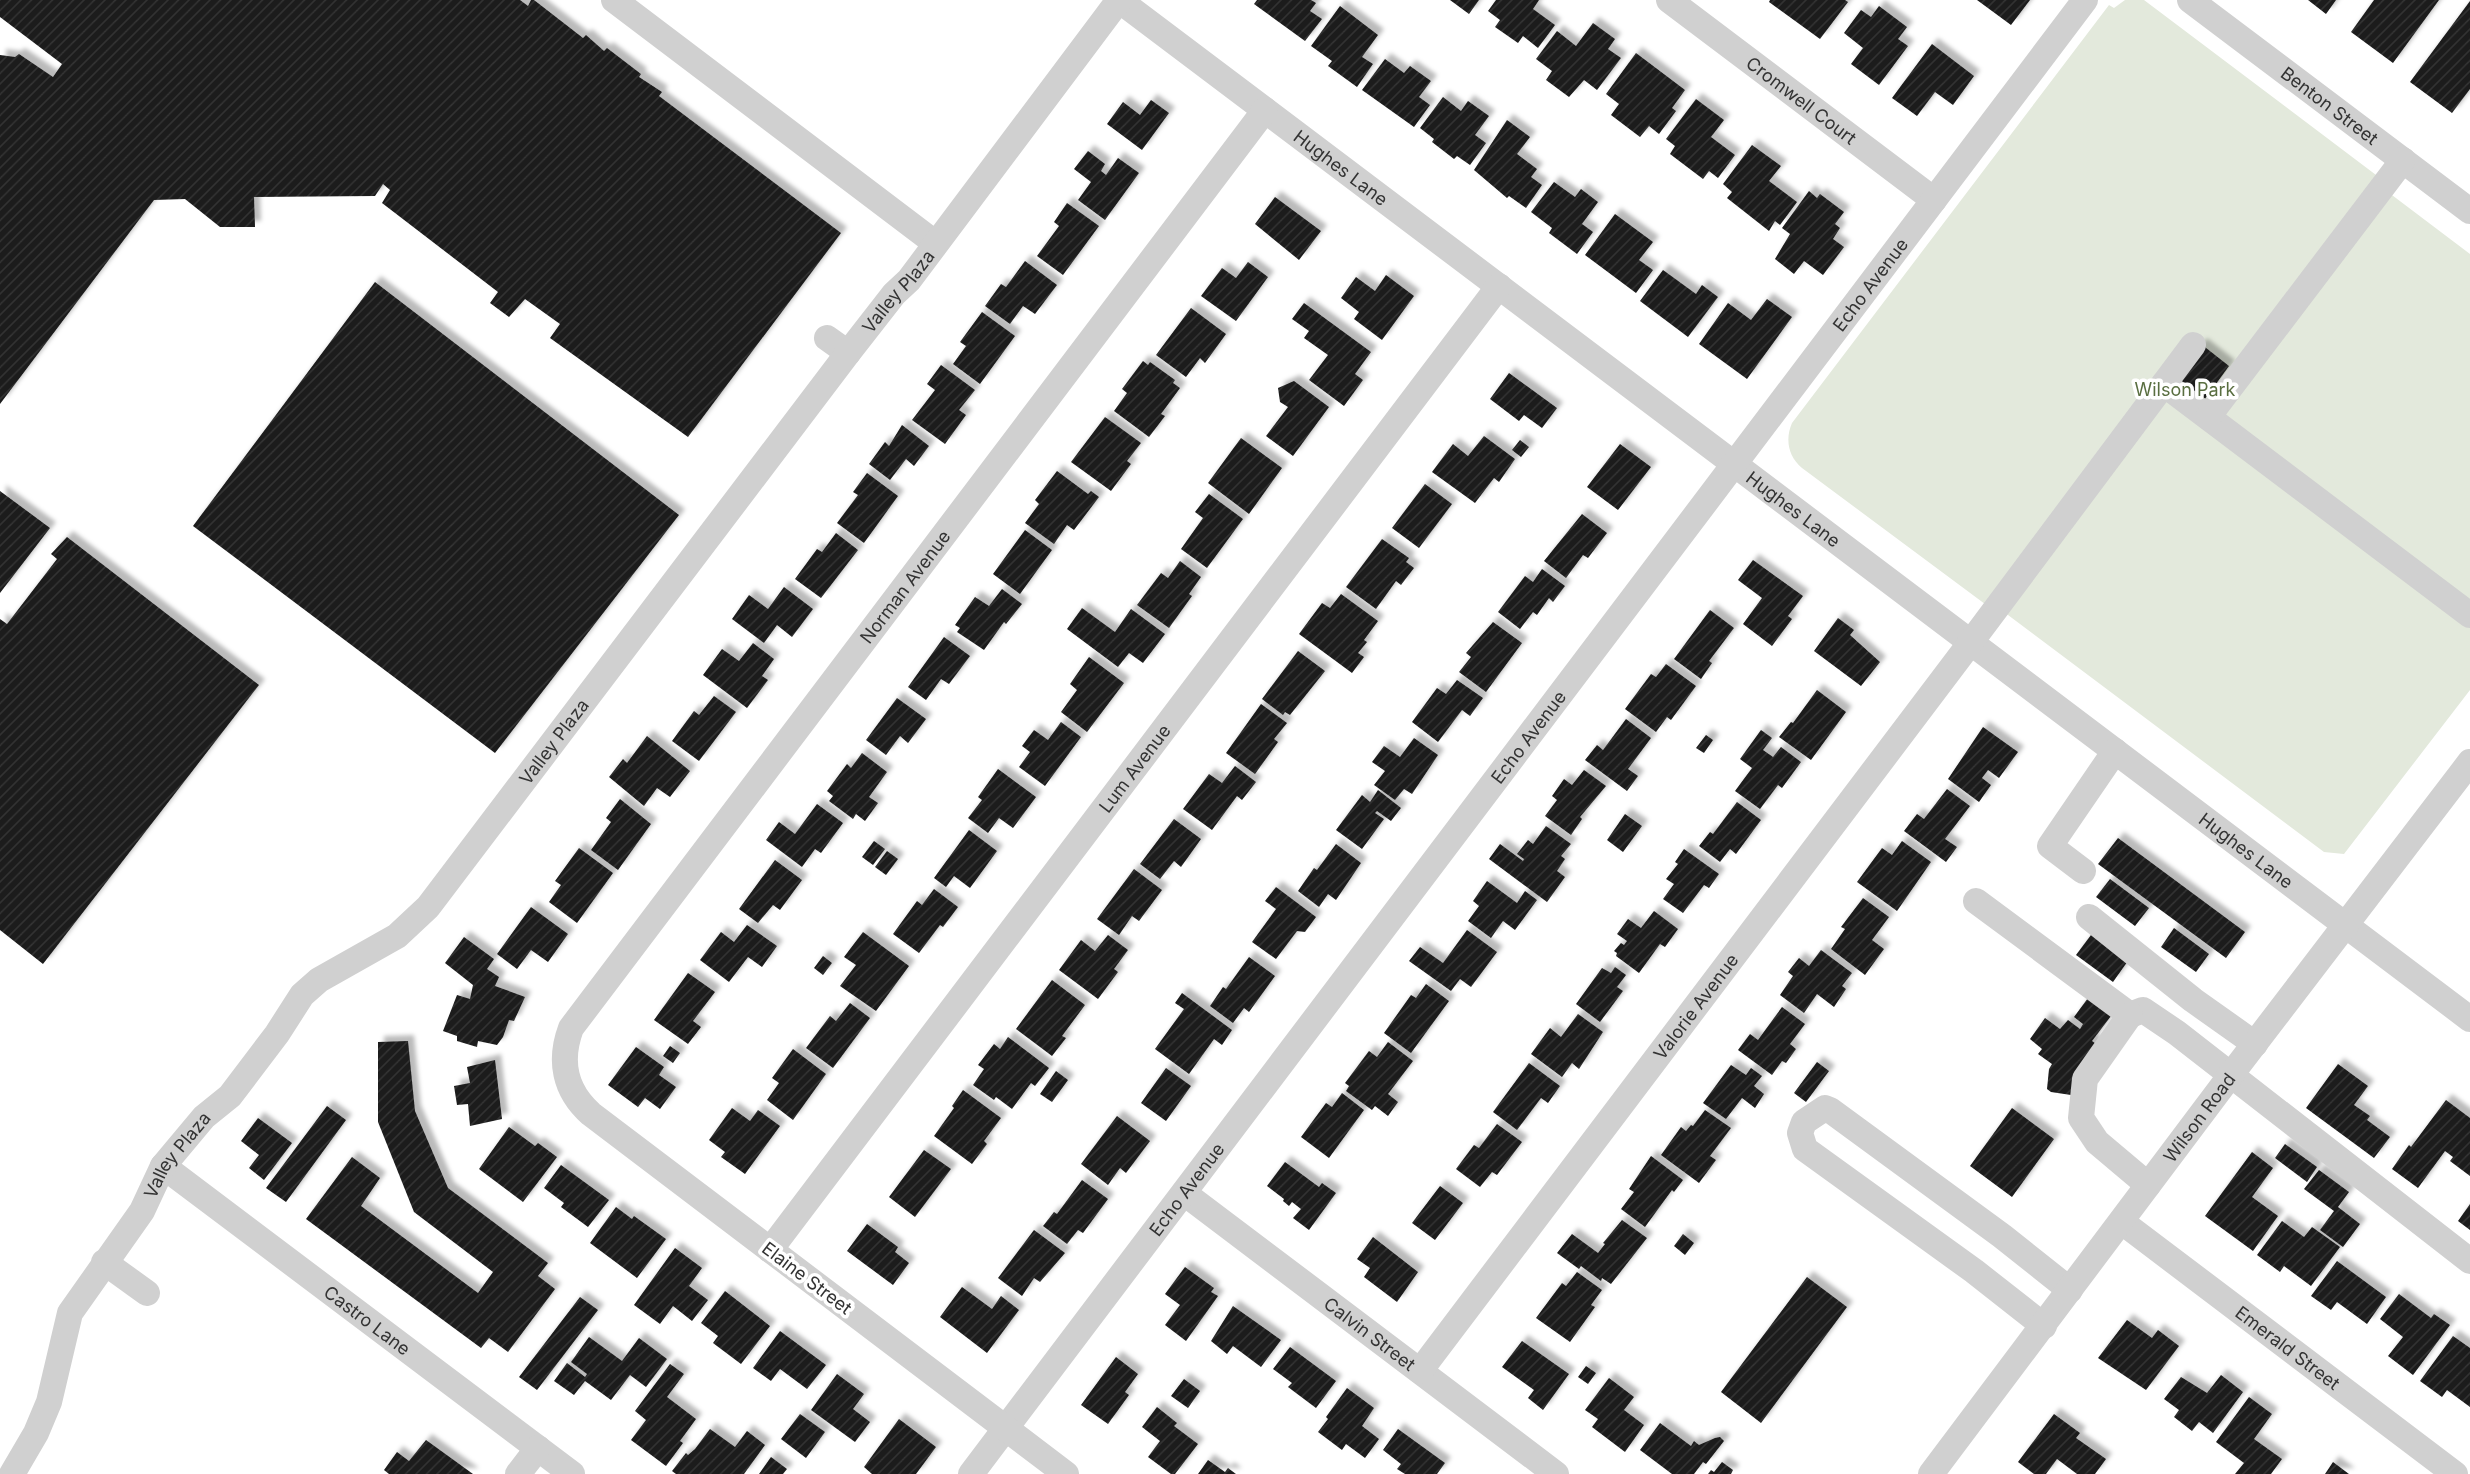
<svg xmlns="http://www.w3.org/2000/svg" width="2470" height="1474" font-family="Inter,sans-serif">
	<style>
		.green { fill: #e3e9dc }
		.building { fill: url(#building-hatch); filter: url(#shadow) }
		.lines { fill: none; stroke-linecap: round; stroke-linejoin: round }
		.minor { stroke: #d0d0d0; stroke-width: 26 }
		.labels { text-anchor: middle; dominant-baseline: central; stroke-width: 7; stroke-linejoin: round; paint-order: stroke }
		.street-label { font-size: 18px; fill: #333; stroke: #fff }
		.park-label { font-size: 18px; fill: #596e40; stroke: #fff }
	</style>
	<defs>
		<pattern id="building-hatch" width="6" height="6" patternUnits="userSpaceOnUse" patternTransform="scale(1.75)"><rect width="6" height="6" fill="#1a1a1a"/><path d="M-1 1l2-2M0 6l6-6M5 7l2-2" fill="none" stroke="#333"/></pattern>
		<filter id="shadow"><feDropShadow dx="6" dy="-6" stdDeviation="2" flood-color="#0004"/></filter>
	</defs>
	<rect width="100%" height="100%" fill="#fff"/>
	<!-- green -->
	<path class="green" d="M2125,0h19l240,181 -4,5 90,68v436l-126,164 -20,-2 -320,-240 -15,-5 -187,-139c-14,-12 -17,-29 -10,-45l317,-418 5,3z"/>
	<!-- building -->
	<path class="building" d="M0,0h520l8,6 3,-6h3l49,38 3,-3 18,16 3,-3 34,26 -2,3 23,15 -3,4 182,137 -153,204 -138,-99 10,-14 -35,-25 -16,18 -19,-14 8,-11 -116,-89 8,-13 -7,-6 -8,12 -121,1 1,30h-35l-35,-28 -31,1 -154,204v-349l15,2 4,-3 34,23 9,-13 -62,-47z
		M1257,0h54l5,3 -6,8 12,8 -17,22 -51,-37z
		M1450,0h29l-10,14z
		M1496,0h43l-6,9 22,16 -17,23 -15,-12 -5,7 -23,-16 5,-7 -12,-9z
		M1770,0h75l3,2 -28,37 -51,-37z
		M1977,0h53l-19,25z
		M2308,0h28l-10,14z
		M2374,0h65l-46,63 -42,-31z
		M2470,1v88l-18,24 -42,-31z
		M1340,6l38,29 -16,22 11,7 -16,23 -29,-21 4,-5 -21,-15z
		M1879,6l28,21 -9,12 10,7 -29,39 -28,-21 12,-16 -19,-15 17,-23 10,7z
		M1593,23l22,16 -7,10 13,9 -24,32 -13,-10 -15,17 -23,-17 6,-9 -16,-12 21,-28 19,15z
		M1932,44l42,32 -21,29 -18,-13 -18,24 -25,-18z
		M1636,53l49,37 -13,18 4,3 -17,23 -10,-8 -9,11 -29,-22 8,-11 -13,-10z
		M1385,59l19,14 6,-7 21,15 -12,16 11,8 -16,22 -52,-37z
		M1443,97l18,14 7,-10 21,15 -14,19 11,8 -16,22 -13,-9 -3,3 -22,-17 2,-3 -14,-11z
		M1696,99l28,21 -13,17 24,18 -17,23 -9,-7 -6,8 -33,-25 5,-8 -9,-7z
		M1151,100l18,13 -27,37 -35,-26 16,-22 17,13z
		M1507,120l23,17 -13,17 20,15 -6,8 11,8 -16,23 -17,-12 -2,2 -33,-28z
		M1752,145l29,21 -12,15 28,21 -17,23 -5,-4 -6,10 -42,-33 5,-6 -9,-8z
		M1088,151l17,13 -4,7 5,4 12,-17 21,15 -34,47 -27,-20 13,-18 -17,-13z
		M1554,182l21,15 6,-8 17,13 -16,22 11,8 -16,22 -28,-21 3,-5 -21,-16z
		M1809,191l8,7 3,-4 24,18 -9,12 5,4 -7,11 11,8 -21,28 -19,-14 -10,13 -19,-15 15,-25 -8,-6z
		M1275,197l46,34 -22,29 -44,-36z
		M1067,203l32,23 -36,49 -26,-19 22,-30 -5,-4z
		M1615,214l38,28 -14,18 14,10 -17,23 -51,-38z
		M1025,261l32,24 -22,29 -12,-8 -13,18 -25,-18 16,-22 5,3z
		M1248,262l20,15 -32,44 -35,-25 21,-28 14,10z
		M1663,270l33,24 6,-9 16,12 -30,40 -48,-36z
		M1386,275l28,21 -32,44 -28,-21 5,-7 -18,-14 15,-21 19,14z
		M375,282l304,233 -184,238 -302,-227z
		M1767,299l25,18 -45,62 -48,-35 29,-41 23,17z
		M1304,303l67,49 -16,22 8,6 -19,26 -35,-26 19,-25 -24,-17 5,-7 -17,-12z
		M1191,308l35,26 -21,29 -5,-5 -14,19 -30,-22z
		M982,312l33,24 -35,48 -27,-20 13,-18 -6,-4z
		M2201,344l28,22 -24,33 -30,-22z
		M1143,361l5,4 2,-3 25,18 -2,3 7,5 -19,26 4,2 -16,21 -35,-26 13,-18 -5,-4z
		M941,365l34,25 -16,20 7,5 -21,29 -33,-24 23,-30 -8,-6z
		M1509,373l48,35 -15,20 -18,-13 -5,6 -29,-22z
		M1294,381l35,26 -36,49 -27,-20 22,-29 -8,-5 -2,-14z
		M1105,417l36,26 -14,18 4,3 -20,27 -40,-29z
		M902,425l27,21 -15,20 -8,-7 -16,21 -21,-16 16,-22 4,4z
		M1484,436l31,23 -16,23 -5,-4 -19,25 -43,-31 21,-28 15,12z
		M1241,438l41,30 -33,46 -41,-31z
		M1520,440l9,7 -8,10 -9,-7z
		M1620,444l31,23 -33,43 -31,-23z
		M1057,471l31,23 3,-3 8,6 -25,33 -7,-5 -13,19 -29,-21 14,-19 -4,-4z
		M867,473l31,23 -34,47 -27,-20 21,-28 -5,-3z
		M1425,484l27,20 -33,44 -27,-20z
		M0,491l50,37 -50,65z
		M1209,494l34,25 -36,49 -26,-19 22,-31 -8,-6z
		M1582,514l25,19 -19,25 -5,-3 -17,23 -22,-17z
		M1025,530l27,20 -32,44 -27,-20z
		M836,533l22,17 -37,48 -26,-19 22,-30 5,3z
		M67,537l192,148 -216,279 -43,-34v-311l7,5 50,-65 -6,-5z
		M1382,539l27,19 -3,4 8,6 -13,17 -5,-4 -20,28 -30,-22z
		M1753,560l50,36 -15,20 4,3 -20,27 -29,-22 19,-26 -24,-18z
		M1180,561l21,16 -12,17 3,2 -23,32 -32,-23 24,-32 7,5z
		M1542,569l23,17 -12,16 -4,-4 -12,17 -4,-3 -13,17 -22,-17 27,-36 8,6z
		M784,587l29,22 -21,28 -15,-12 -13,18 -32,-24 17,-24 19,14z
		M1002,589l20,15 -16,20 -2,-2 -20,28 -27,-18 3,-4 -5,-3 20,-28 14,9z
		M1341,594l37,27 -14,19 3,2 -9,11 6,4 -12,16 -53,-39 23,-31 8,5z
		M1082,608l33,24 16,-23 34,25 -22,29 -14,-10 -11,14 -51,-38z
		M1710,610l24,18 -25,33 3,2 -11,16 -27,-20z
		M1838,618l16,12 -4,5 30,27 -19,24 -47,-35z
		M1493,622l29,21 -36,49 -27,-20 12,-15 -5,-4z
		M944,637l26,19 -21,28 -8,-5 -15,21 -18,-13z
		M753,643l21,16 -12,17 6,4 -21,28 -44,-33 19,-26 17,12z
		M1298,651l27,20 -35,44 -5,-3 -2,3 -21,-16z
		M1089,657l35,26 -37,49 -26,-20 16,-22 -7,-6z
		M1666,664l30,22 -25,34 -4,-3 -11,15 -31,-23 26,-35 5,3z
		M1457,680l26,18 -13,18 -8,-6 -24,32 -26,-20 25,-34 9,6z
		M1817,690l29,22 -35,48 -32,-23 12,-15 2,1z
		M714,696l22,16 -37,49 -27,-20 22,-30 5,4z
		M897,698l29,21 -18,24 -8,-7 -14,19 -20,-15z
		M1261,704l26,19 -13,16 4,3 -23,32 -29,-21z
		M1626,719l25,19 -23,31 10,7 -11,15 -42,-31 12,-15 6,5z
		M1061,722l20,15 -36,49 -26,-19 11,-15 -8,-6 12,-16 14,10z
		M1983,727l35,25 -19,26 -11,-8 -6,8 9,7 -12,17 -31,-23z
		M1761,730l11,8 -9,12 10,7 8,-10 20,15 -19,26 -4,-3 -18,24 -25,-18 17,-23 -12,-9z
		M1706,735l7,5 -9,13 -8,-5z
		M647,736l43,35 -20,26 -13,-9 -13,18 -35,-29 14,-18 4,4z
		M1414,738l24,17 -26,39 -8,-5 -9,11 -21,-15 11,-14 -13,-9 12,-16 16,11z
		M862,753l25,19 -18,25 9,6 -13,18 -9,-7 -3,5 -24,-18 4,-5 -6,-5 20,-27 4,4z
		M1235,766l21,16 -14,18 -5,-4 -25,34 -29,-21 26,-35 13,9z
		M998,769l38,28 -23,31 -14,-10 -11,15 -20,-15 14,-18 -4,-3z
		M1584,770l22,16 -26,31 2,2 -11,16 -26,-19 12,-16 -5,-4 12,-17 8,6z
		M1947,789l23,17 -25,33 12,8 -11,15 -42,-31 13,-17 7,5z
		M1378,790l23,18 -10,13 -14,-10 -2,2 9,6 -22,30 -26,-19 26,-35 8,7z
		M620,799l31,25 -33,46 -27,-20 20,-28 -5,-4z
		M1737,802l24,18 -25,34 -6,-5 -10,13 -21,-16 11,-14 3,2z
		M817,804l26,19 -22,30 -6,-4 -13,18 -36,-27 13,-18 16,12z
		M1625,814l17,12 -19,26 -16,-12z
		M1174,819l27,20 -20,28 -7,-6 -14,18 -20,-15z
		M1546,826l25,18 -10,12 4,3 -8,12 8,6 -18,25 -58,-43 11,-15 23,17 1,-2 -7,-5 11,-14 5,4z
		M969,830l28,21 -27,37 -16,-12 -8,11 -12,-9z
		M2118,838l127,94 -19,26 -128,-94z
		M874,841l11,8 -12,16 -11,-8z
		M1902,841l29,21 -34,49 -40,-29 25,-34 10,7z
		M1336,844l25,19 -25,37 -8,-6 -9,13 -21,-16 16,-23 3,2z
		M579,848l34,25 -36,50 -28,-21 12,-17 -6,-4z
		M1684,849l35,25 -10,14 -5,-3 -21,28 -20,-14 11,-15 -8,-5 12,-15 -3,-2z
		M887,851l11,8 -12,16 -11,-8z
		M775,860l27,20 -22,30 -7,-5 -15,18 -19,-14z
		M1134,869l28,21 -23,31 -7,-5 -13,19 -22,-16z
		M2110,879l39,29 -14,18 -39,-29z
		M1487,881l30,22 8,-12 12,9 -22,30 -12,-9 -12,17 -23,-17 11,-15 -6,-5z
		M1276,887l40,30 -11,15 -8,-1 -21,28 -24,-17 24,-33 -11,-8z
		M934,889l24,18 -15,20 -3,-2 -21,28 -26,-19 24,-33 5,4z
		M1863,898l26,19 -17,23 12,9 -19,26 -34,-26 14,-20 -4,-2z
		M531,907l37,27 -20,28 -17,-12 -14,19 -20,-15z
		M1654,911l24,18 -13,18 -5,-3 -21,29 -23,-17 1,-3 -3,-2 7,-8 3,2 3,-4 -10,-7 11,-15 13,9z
		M747,925l30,21 -15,21 -14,-10 -19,25 -29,-22 21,-28 13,10z
		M2174,928l35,26 -13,18 -35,-25z
		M1467,930l30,22 -26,35 -11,-8 -9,12 -42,-30 11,-14 23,16z
		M2094,931l36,27 -17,24 -37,-27z
		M863,932l46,34 -33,45 -36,-25 16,-21 -12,-8z
		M1108,935l20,15 -14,19 4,3 -20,27 -39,-29 22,-30 14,11z
		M464,937l30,22 -7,10 12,8 -4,9 30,11 -11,24 -5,-1 -6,17 -6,8 -19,-4 -1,6 -20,-6v-5l-14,-5 14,-36 13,4 3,-14 -28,-22z
		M1821,950l31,23 -10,13 4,3 -12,18 -17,-13 -13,19 -24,-18 13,-19 -5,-4 11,-14 10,8z
		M823,956l9,7 -9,12 -9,-7z
		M1249,957l26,19 -26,36 -5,-4 -11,15 -23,-17 13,-19 3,2z
		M1615,967l11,8 -9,12 6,4 -23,31 -24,-18 26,-36 9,5z
		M688,973l27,19 -22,29 8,6 -13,17 -34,-24z
		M1052,980l33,25 -23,31 4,2 -14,18 -36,-27z
		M1426,984l23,17 -38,52 -27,-20 27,-38 5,3z
		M1182,993l50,37 -10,15 -8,-6 -25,35 -34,-25 29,-40 -9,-6z
		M2088,998l23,18 -19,25 4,3 -25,51 -20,-3 -4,-3 2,-20 3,-5 -14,-10 4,-5 -12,-10 15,-21 15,11 8,-9 12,9 3,-5 -9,-7z
		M850,1003l20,15 -37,50 -27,-20 24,-32 6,5z
		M1782,1007l23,17 -15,20 6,5 -10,14 -4,-2 -10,14 -34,-25 12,-16 8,6z
		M1578,1014l25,18 -24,37 -7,-6 -10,14 -31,-23 19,-26 11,9z
		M1008,1037l41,31 -14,18 -4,-3 -19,26 -16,-12 -2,3 -21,-15 11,-16 -6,-4 16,-21 6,5z
		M408,1041l7,70 33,77 100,75 -10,13 17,13 -47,63 -19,-14 -8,10 -175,-129 46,-62 28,21 -19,28 117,87 15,-21 -79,-60 -36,-90v-80z
		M1388,1042l25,19 -25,33 10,8 -10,14 -13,-10 -3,4 -26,-19 3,-5 -4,-3 24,-32 8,6z
		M670,1046l10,7 -7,10 -10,-7z
		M636,1047l28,20 -5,8 17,12 -16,22 -15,-11 -7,9 -30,-22z
		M793,1049l33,25 -33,46 -26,-20 12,-17 -7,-5z
		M495,1060l7,59 -32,7 -2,-22 -11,1 -3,-19 16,-3 -3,-16z
		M1817,1062l12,9 -23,31 -12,-9z
		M1529,1063l31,23 -12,17 -7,-5 -24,32 -24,-18z
		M2338,1064l30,22 -14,19 16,11 -3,4 23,17 -16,21 -68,-50z
		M1731,1065l15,10 5,-7 11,8 -8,10 10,8 -9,14 -13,-10 -16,21 -23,-16z
		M1166,1068l25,18 -25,35 -25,-18z
		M1056,1071l12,9 -16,22 -12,-8z
		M963,1090l38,28 -17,23 3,3 -15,20 -38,-28 20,-28 -2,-2z
		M1342,1093l22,17 -35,48 -28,-21 25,-34 6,4z
		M2446,1100l24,18v58l-20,-15 3,-4 -8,-6 -27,37 -26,-19 17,-24 2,2z
		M327,1106l19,14 -60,82 -20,-14z
		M732,1108l18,13 8,-11 22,16 -35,48 -24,-17 4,-5 -16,-12z
		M2012,1108l42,31 -42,58 -42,-31z
		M1705,1110l26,18 -21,28 6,4 -17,23 -38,-28 20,-28 5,4 5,-6 2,1z
		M1117,1116l33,25 -24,32 -6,-5 -12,17 -27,-21z
		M258,1118l34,25 -28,37 -15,-12 10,-13 -18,-14z
		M1497,1124l25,18 -25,33 -5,-3 -12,15 -24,-18 18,-24 5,3z
		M509,1127l26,19 3,-3 19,14 -34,45 -44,-33z
		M2285,1144l32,23 -10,15 -32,-24z
		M924,1150l27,19 -36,48 -26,-20z
		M2252,1152l21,16 -21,29 26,19 -25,35 -48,-35z
		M1651,1156l32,24 -9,12 -2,-2 -27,37 -24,-18 13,-17 -5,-3z
		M1285,1162l34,25 3,-4 14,10 -27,37 -16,-12 8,-9 -9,-7 -3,4 -6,-5 1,-2 -17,-13z
		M561,1165l48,35 -21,27 -27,-20 3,-4 -20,-15z
		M2319,1170l30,22 -11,15 22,17 -17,23 -23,-17 14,-19 -30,-22z
		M1082,1180l26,19 -25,34 -5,-3 -11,14 -24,-18 11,-14 3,2z
		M1440,1186l23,17 -28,37 -23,-17z
		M2470,1204v26l-12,-9z
		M616,1207l16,12 2,-3 32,23 -29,39 -47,-35z
		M1622,1220l25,18 -36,46 -9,-6 -1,3 -20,-15 -2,3 -22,-16 15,-19 26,19 7,-9 -2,-1z
		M2282,1221l22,16 8,-10 28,20 -29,39 -27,-20 -4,6 -23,-17z
		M867,1224l31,23 -3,5 14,11 -16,22 -46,-34z
		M1034,1230l31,23 -25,29 -6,-4 -12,18 -24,-18z
		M1683,1234l11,9 -9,12 -11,-9z
		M1373,1237l45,35 -21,30 -33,-25 6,-9 -13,-9z
		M675,1248l27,20 -13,18 19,14 -16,21 -19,-15 -13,18 -26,-19z
		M2337,1261l49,36 -19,27 -30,-22 -6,8 -20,-14z
		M1185,1267l29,21 -3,4 7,4 -32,45 -21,-16 15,-20 -15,-11z
		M1577,1272l25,18 -11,15 4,2 -25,35 -34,-24 26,-35 4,3z
		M1807,1277l40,30 -86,116 -40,-31z
		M962,1287l30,22 9,-13 18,14 -32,43 -47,-36z
		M725,1291l45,35 -29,38 -28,-21 5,-7 -17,-13z
		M2399,1294l32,24 3,-4 16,11 -37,50 -25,-19 15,-19 -23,-18z
		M580,1297l18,13 -61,80 -18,-13z
		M1233,1306l48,34 -20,27 -28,-21 -6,8 -16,-13z
		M2127,1320l25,18 6,-8 21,16 -33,44 -48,-32z
		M780,1331l46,34 -19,24 -27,-20 -9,12 -18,-13z
		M2453,1336l17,12v59l-23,-17 -5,7 -22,-16z
		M589,1337l33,24 17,-23 28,21 -21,28 -16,-12 -19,25 -26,-19 -11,14 -20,-14 13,-18 18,14 2,-3 -16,-12z
		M1522,1341l47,33 -26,36 -15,-12 6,-8 -32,-23z
		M1290,1347l46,34 -20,27 -28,-21 4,-4 -19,-14z
		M1116,1357l22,17 -13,18 4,3 -21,29 -27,-19z
		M670,1364l14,10 -17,23 29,22 -16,22 3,2 -17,23 -35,-26 15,-20 -11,-9z
		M1586,1366l10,7 -8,11 -10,-7z
		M837,1374l27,20 -11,15 17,13 -15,20 -44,-32z
		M2221,1375l22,17 -30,41 -14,-11 -7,9 -18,-14 5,-7 -15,-11 17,-22 26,16z
		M1609,1378l25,19 -10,13 20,15 -19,27 -33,-25 6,-8 -13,-9z
		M1184,1379l16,12 -12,17 -17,-12z
		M1347,1388l27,20 -12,18 17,13 -14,19 -19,-14 -4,6 -24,-18 10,-13 -2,-2z
		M2249,1397l23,17 -18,25 28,20 -11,15h-36l9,-11 -28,-21z
		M1157,1407l20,16 -3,3 24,18 -23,30h-4l-23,-17 12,-16 -18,-14z
		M800,1414l25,18 -19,26 -25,-19z
		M2054,1414l26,19 -4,5 30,21 -11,15h-18l-20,-15 -11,15h-12l-16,-12z
		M899,1419l37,28 -20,27h-44l-8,-7z
		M1660,1423l31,23 3,-5 5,4 16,-7 5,-1 4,4 -18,23 -3,-2 -9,12h-22l-32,-24z
		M710,1429l25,18 12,-16 18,14 -21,29h-68l-4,-3 14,-18 2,2 7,-6z
		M1398,1429l47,34 -8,11h-32l-8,-5 4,-5 -18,-14z
		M426,1440l47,34h-84l-5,-4 13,-18 12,9z
		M771,1457l16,12 -4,5h-24z
		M1208,1460l17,12 3,-4 8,6h-38z
		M1722,1462l11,8 -2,4h-23l3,-4 3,2z
		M2333,1462l16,12h-24z"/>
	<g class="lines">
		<!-- minor -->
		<g class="minor">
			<path d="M614,0l321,243"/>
			<path id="s1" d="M1119,0l1351,1019"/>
			<path id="s2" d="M1669,0l265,200"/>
			<path id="s3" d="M2190,0l280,211"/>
			<path d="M827,338l21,15"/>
			<path d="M2164,384l306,231"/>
			<path d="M2208,417l195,-257"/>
			<path d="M2083,871l-33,-25 65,-95"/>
			<path d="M1976,901l154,114 13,-5 34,23 293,228"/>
			<path d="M2089,917l104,83 62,44"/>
			<path d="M2130,1015l-45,64 -4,39 16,24 51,43"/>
			<path id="s4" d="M163,1166l409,308"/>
			<path id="s5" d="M1184,1193l372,281"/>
			<path id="s6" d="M2122,1222l333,252"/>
			<path id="s7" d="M770,1250l729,-964"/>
			<path d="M104,1262l43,31"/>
			<path d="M2044,1326l-70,-55 -169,-122 -5,-16 4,-11 21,-14 5,2 172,126 68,54"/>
			<path id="s8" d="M1420,1371l551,-729 222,-297"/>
			<path id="s9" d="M12,1474l24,-41 13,-31 21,-89 72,-102 21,-45 41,-49 26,-21 47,-62 25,-39 17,-15 78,-44 31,-29 420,-554 46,-59 15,-14 210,-280"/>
			<path d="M518,1474l20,-26"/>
			<path id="s10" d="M971,1474l1114,-1474"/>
			<path id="s11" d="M1066,1474l-475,-360c-27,-24 -32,-54 -20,-86l694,-918"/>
			<path id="s12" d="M1931,1474l299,-398 240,-314"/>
		</g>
	</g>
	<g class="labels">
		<!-- street labels -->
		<g class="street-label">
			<text stroke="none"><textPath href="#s2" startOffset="166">Cromwell Court</textPath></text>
			<text stroke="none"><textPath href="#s3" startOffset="175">Benton Street</textPath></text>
			<text stroke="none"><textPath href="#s1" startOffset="278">Hughes Lane</textPath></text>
			<text stroke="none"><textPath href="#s10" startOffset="1491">Echo Avenue</textPath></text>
			<text stroke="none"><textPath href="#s9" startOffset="1498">Valley Plaza</textPath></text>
			<text stroke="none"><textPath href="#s1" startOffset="845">Hughes Lane</textPath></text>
			<text stroke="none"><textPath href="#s11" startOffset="1244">Norman Avenue</textPath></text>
			<text stroke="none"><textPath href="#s10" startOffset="924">Echo Avenue</textPath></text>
			<text stroke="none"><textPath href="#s9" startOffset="931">Valley Plaza</textPath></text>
			<text stroke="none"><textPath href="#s7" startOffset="604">Lum Avenue</textPath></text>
			<text stroke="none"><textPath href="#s1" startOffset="1412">Hughes Lane</textPath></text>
			<text stroke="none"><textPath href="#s8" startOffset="457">Valorie Avenue</textPath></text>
			<text stroke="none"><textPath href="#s12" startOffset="446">Wilson Road</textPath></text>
			<text stroke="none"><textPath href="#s9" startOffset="364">Valley Plaza</textPath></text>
			<text stroke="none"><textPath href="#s10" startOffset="357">Echo Avenue</textPath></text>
			<text transform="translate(807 1278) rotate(37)">Elaine Street</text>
			<text stroke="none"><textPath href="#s4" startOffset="256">Castro Lane</textPath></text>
			<text stroke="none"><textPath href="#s5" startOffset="233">Calvin Street</textPath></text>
			<text stroke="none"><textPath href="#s6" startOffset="208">Emerald Street</textPath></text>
		</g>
		<!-- park labels -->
		<g class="park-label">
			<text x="2185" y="389">Wilson Park</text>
		</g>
	</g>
</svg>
